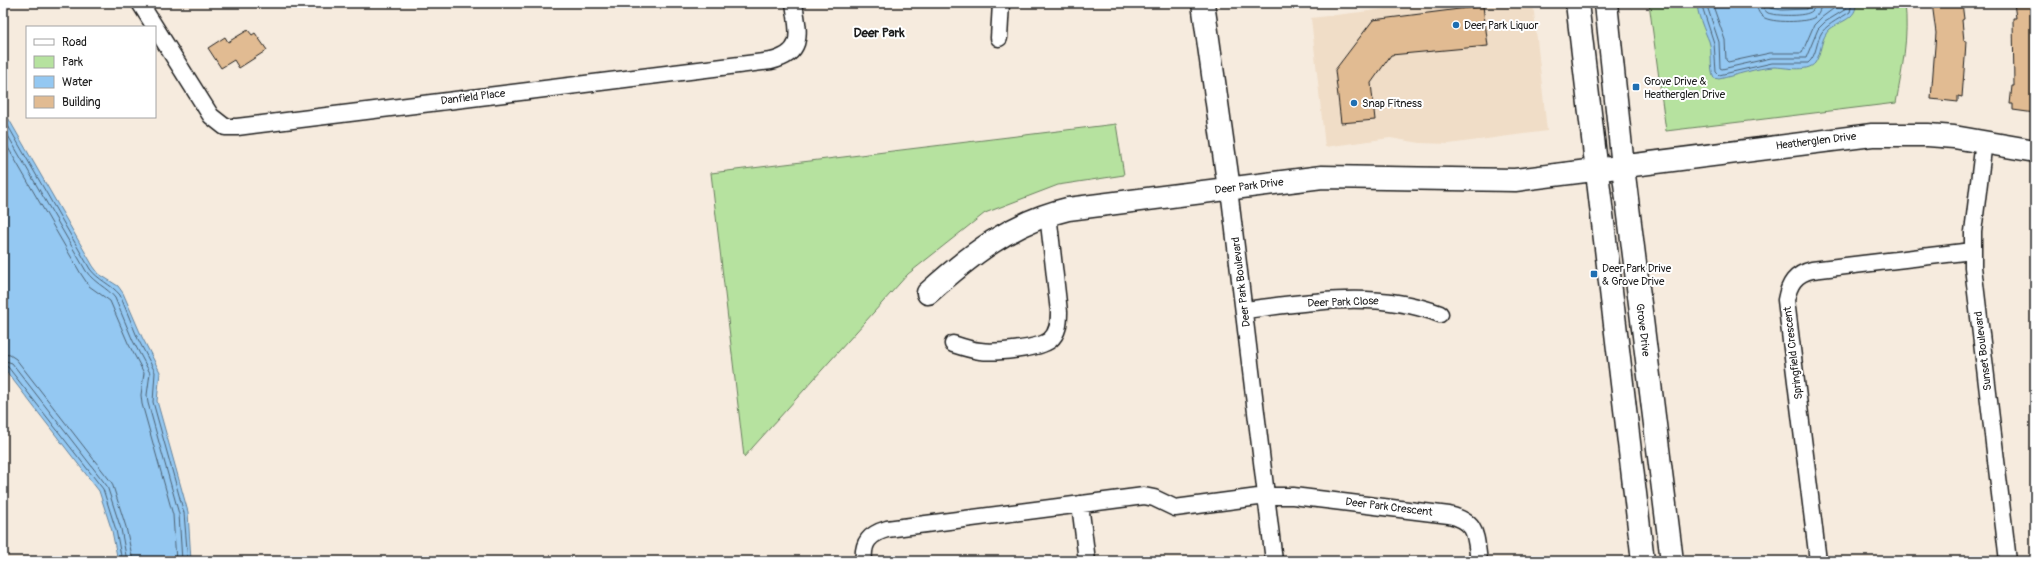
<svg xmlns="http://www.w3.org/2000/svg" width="2038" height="564" font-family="Pangolin,sans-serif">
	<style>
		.built { fill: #f0ddc7 }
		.green { fill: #b6e29f; stroke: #697f5e }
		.water { fill: #94c8f2; stroke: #64839c }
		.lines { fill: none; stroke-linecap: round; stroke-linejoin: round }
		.shore { stroke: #4c6172; stroke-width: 1 }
		.building { fill: #e1bb92; stroke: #1c1c1c }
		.street-casing { stroke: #1c1c1c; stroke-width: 19 }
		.secondary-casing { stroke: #1c1c1c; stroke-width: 25 }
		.street { stroke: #fff; stroke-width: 16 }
		.secondary { stroke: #fff; stroke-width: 22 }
		.poi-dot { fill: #1f6fb2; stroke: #fff; stroke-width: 1.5 }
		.labels { text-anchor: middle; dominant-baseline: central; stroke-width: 4; stroke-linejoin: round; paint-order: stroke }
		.poi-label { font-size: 11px; fill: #1c1c1c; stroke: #fff; text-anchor: start }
		.street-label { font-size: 11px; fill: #1c1c1c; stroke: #fff }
		.quarter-label { font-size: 13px; font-weight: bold; fill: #1c1c1c; stroke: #fff }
	</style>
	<rect width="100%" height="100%" fill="#f6ebde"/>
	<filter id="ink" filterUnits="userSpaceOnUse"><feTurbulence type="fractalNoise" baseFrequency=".025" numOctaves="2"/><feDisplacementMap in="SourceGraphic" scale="8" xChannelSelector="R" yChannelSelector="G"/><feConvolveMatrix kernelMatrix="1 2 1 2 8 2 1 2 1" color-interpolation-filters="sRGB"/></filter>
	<g filter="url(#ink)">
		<!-- built -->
		<path class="built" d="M1435,3h98l14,128 -98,13 -29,-1 -30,-5 -65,9 -14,-129z"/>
		<!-- green -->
		<path class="green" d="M1649,3h256c4,34 -3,67 -9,100l-230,28z
			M1116,124l8,51 -66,10 -73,28 -77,61 -164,183 -33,-284z"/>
		<!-- water -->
		<path class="water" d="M1698,3h47l37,3 35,-3h39c1,16 -16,18 -26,26 -10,9 -8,24 -15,34 -8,10 -30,4 -41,4 -18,1 -37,8 -55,12l-5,-1c-5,-11 -1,-25 -5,-37 -3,-7 -14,-31 -11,-38z
			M3,109l90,157 6,8 19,12 5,7 19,44 18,35 -3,29 31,111 3,49h-73l-6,-30 -13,-40 -96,-124z"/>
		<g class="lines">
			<!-- shore -->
			<path class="shore" d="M1701,3l13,40 2,29 3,3 53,-12h36c9,-7 8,-22 14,-31 7,-9 19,-14 28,-20l2,-9
				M1706,3l13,39 1,26 2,1 49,-11h35l12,-29 7,-7 21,-13 1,-6
				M1712,3l13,37 1,20 2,2 42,-9h32l12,-28 7,-7 20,-15
				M1756,3c1,5 2,10 7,14 8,6 43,6 52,0 4,-4 6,-9 6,-14
				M1762,3c1,4 2,8 6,10 8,3 38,4 44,-2 2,-2 3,-5 3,-8
				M1767,3l3,5 12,2 24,-1 3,-2 1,-4
				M3,117l87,152c8,11 21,15 30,26l18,44 17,33 -2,30 31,111 4,48
				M3,127l83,144c9,13 21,16 29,27l18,43 17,32 -3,22 1,8 31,111 3,47
				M3,139l78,135 8,12 21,15 18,42 16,30 -3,22 1,9 31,111 3,46
				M3,354l7,1 6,4 96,124 14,44 7,34
				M3,360l9,3 95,123 14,43 6,32
				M3,365l5,2 95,122 13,41 6,31"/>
		</g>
		<!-- building -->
		<path class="building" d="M1932,3h30l2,16 -2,1 2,21h2l-1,17 -3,39 -4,-1v6l-27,-3 5,-66z
			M2014,3h21v110l-22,-3v-6h-3l2,-18h2l-1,-68h3z
			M1483,6l5,40 -97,9 -20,28 4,37 -34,3 -6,-53 38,-50z
			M248,30l4,5 3,-2 12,17 -28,18 -5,-8 -13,8 -13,-20 17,-11 3,5z"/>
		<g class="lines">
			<!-- street casing -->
			<g class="street-casing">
				<path id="street" d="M140,3l15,24
					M155,27l56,89 14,11h12l534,-66c35,-8 27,-30 23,-58
					M999,38l2,-35
					M1984,141l-11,91v35l35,294
					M1229,189l45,372
					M1245,310c66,-8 131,-20 195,4
					M953,344c9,3 18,6 27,7 14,2 59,-2 70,-11 8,-7 9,-17 9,-28l-11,-98
					M1080,504l7,57
					M864,561c-2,-19 6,-27 23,-32l257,-33 10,2 21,10 91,-12h27l156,19c29,7 26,20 30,46
					M1818,561l-32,-261c3,-16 9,-26 26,-30l160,-19"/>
			</g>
			<!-- secondary casing -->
			<g class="secondary-casing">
				<path id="secondary" d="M1203,3l26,186
					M1577,3l66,558
					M1606,3l17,164 49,394
					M928,293c42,-38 84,-71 140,-84l254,-32 193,3 357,-45h56l26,2 81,14"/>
			</g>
			<!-- street -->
			<use href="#street" class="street"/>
			<!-- secondary -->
			<use href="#secondary" class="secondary"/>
		</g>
	</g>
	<!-- markers -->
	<g class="poi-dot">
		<circle cx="1456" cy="25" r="4"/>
		<rect x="1632" y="83" width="8" height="8" rx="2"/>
		<circle cx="1354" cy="103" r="4"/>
		<rect x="1590" y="270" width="8" height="8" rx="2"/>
	</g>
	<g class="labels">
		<!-- poi labels -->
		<g class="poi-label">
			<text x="1464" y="25">Deer Park Liquor</text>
			<text x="1644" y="81">Grove Drive &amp;<tspan x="1644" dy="13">Heatherglen Drive</tspan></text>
			<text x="1362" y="103">Snap Fitness</text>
			<text x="1602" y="268">Deer Park Drive<tspan x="1602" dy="13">&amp; Grove Drive</tspan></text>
		</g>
		<!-- street labels -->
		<g class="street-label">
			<text transform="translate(473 97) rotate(-7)">Danfield Place</text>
			<text transform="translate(1816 141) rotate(-7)">Heatherglen Drive</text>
			<text transform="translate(1249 186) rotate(-7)">Deer Park Drive</text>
			<text transform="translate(1241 282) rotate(-97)">Deer Park Boulevard</text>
			<text transform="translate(1343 302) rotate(-2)">Deer Park Close</text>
			<text transform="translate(1643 330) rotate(83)">Grove Drive</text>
			<text transform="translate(1983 351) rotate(-97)">Sunset Boulevard</text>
			<text transform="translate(1793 353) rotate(-97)">Springfield Crescent</text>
			<text transform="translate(1389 507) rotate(7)">Deer Park Crescent</text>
		</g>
		<!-- quarter labels -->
		<g class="quarter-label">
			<text x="879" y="33">Deer Park</text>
		</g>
	</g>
	<!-- margin -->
	<rect width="2038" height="564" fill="none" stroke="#fff" stroke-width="16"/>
	<rect x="8" y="8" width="2022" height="548" fill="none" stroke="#1c1c1c" stroke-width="1.5" filter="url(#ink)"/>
	<!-- legend -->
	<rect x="26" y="26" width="130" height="92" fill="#ffffff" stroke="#a4a4a4"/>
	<rect x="34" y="39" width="20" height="6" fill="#ffffff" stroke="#a4a4a4"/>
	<text x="62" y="46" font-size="12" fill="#1c1c1c">Road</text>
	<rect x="34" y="56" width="20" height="12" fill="#b6e29f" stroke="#a4a4a4"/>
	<text x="62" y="66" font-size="12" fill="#1c1c1c">Park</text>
	<rect x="34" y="76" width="20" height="12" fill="#94c8f2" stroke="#a4a4a4"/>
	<text x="62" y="86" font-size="12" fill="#1c1c1c">Water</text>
	<rect x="34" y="96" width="20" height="12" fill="#e1bb92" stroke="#a4a4a4"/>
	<text x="62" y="106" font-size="12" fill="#1c1c1c">Building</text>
</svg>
